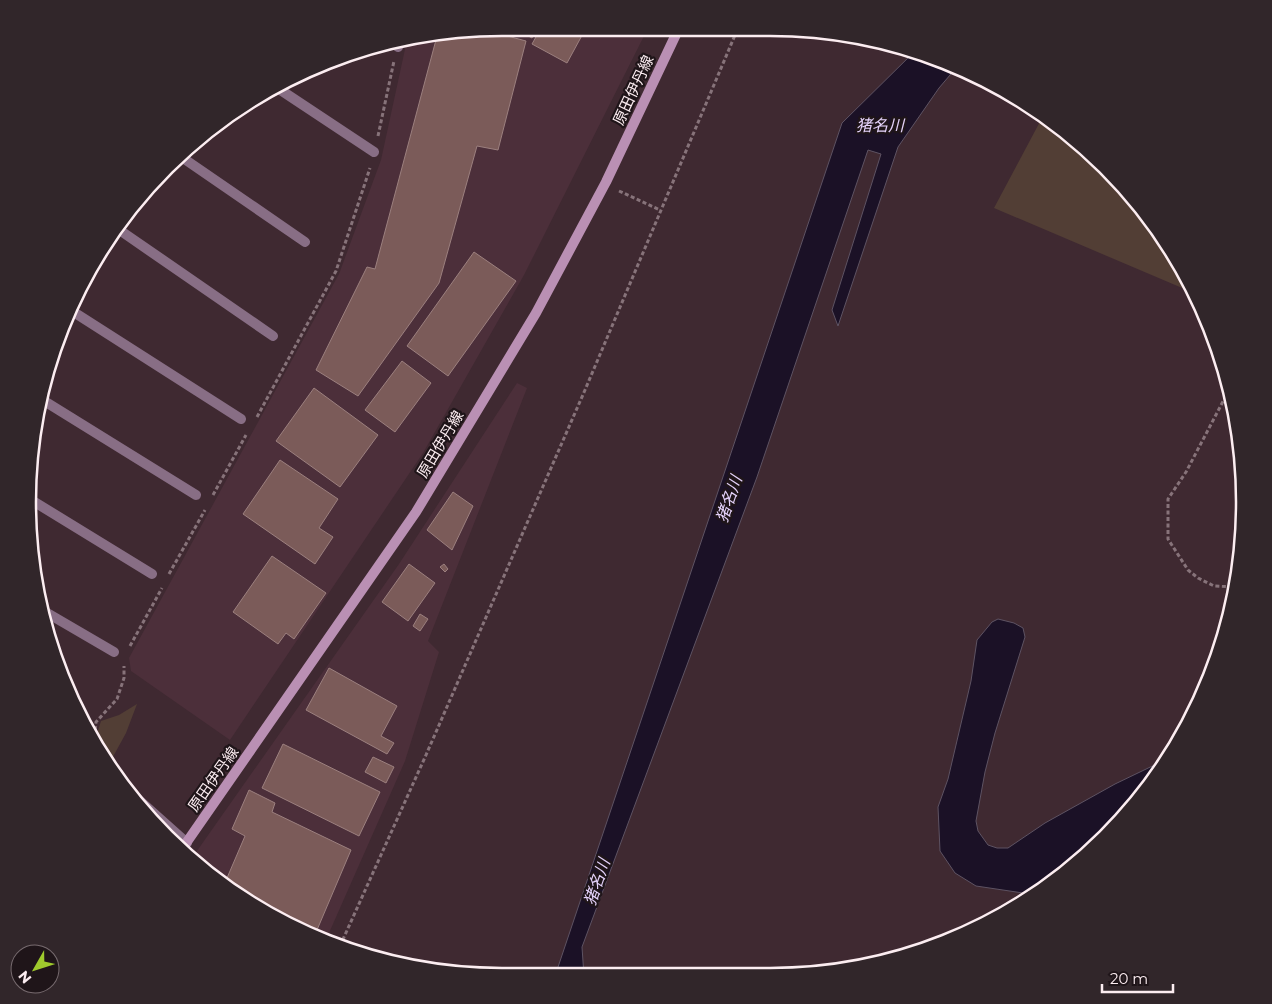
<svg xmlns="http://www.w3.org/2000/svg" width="1272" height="1004" font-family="Montserrat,'Noto Sans JP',sans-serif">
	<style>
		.built { fill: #4c2f3a }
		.green { fill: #523e35 }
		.water { fill: #1b1126; stroke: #5e5363 }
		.building { fill: #7b5b59; stroke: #9c807f }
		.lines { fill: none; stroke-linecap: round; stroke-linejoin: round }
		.path { stroke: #87737a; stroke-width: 3; stroke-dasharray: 4 2.5; stroke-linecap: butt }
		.street { stroke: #886e85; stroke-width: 10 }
		.secondary { stroke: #ba90b4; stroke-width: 10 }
		.labels { text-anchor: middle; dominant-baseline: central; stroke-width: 4.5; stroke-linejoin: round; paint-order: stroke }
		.street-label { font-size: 15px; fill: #fcedf1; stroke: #1f1519 }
		.water-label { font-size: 16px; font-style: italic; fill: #e5d3fb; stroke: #1f1519 }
		.rim { fill: none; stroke: #fcedf1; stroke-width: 2.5 }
	</style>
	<rect width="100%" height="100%" fill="#3f2931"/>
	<!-- built -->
	<path class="built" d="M502,28h146l-124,247 -101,178 -193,287 -99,-69 -2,-13 210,-384 42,-114 26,-120z
		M517,383l10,5 -99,253 11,11 -34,109 -80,181 -5,-2 -107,-61 -21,-21 207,-294z"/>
	<!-- green -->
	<path class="green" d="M1043,116l40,29 98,120 13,28 -200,-85z
		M137,704l-11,29 -17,31 -15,-21 7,-22 18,-6z"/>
	<!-- water -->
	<path class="water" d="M915,51l8,2 33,15 -17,20 -41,59 -60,179 -6,-16 49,-156 -13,-4 -111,327 -175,470 2,29h-29l287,-853z
		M998,619l16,4 9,5 2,9 -30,96 -10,39 -9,49 2,10 10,14 9,3h11l37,-25 70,-39 52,-25 -12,18 -5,3 -4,11 -61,66 -62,36 -47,-7 -21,-13 -15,-22 -2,-44 10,-28 23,-98 6,-41 15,-18z"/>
	<!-- building -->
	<path class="building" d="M513,28h24l-5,10z
		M541,28h12l10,5 3,-5h20l-19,35 -35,-19z
		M485,30l41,11 -28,109 -21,-4 -38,137 -81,113 -42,-26 51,-103 8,2 62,-233z
		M474,252l42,29 -68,95 -41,-30z
		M402,361l29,22 -36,49 -30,-22z
		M314,388l64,47 -38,52 -64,-46z
		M280,460l58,39 -19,29 14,9 -18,27 -72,-50z
		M453,492l20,14 -21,44 -25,-20z
		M272,556l54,37 -32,46 -8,-6 -8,11 -45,-32z
		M409,564l26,19 -27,38 -26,-19z
		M444,564l4,5 -3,3 -5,-5z
		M420,614l8,5 -8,12 -7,-5z
		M329,668l68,38 -16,30 13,7 -7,11 -81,-44z
		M283,744l97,48 -21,44 -97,-48z
		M373,757l21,10 -8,16 -21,-11z
		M249,790l26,13 -3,9 79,38 -37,87 -90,-52 21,-49 -13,-7z"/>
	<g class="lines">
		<!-- path -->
		<path class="path" d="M378,136l16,-75
			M619,191l41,19
			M1229,390l-43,82 -18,27v40l20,31 10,8 16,8 21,1
			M257,417l79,-146 34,-103
			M213,495l33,-60
			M169,574l36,-64
			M130,646l32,-58
			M94,743l2,-21 21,-23 7,-21v-12
			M340,946l86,-191 159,-365 153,-362"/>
		<!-- street -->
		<path class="street" d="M391,42l7,5
			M276,87l98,65
			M180,156l125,86
			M118,229l155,107
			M72,311l169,108
			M41,399l155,96
			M28,498l124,76
			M42,610l72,42
			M131,793l56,50"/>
		<!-- secondary -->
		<path class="secondary" d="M182,849l234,-337 120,-199 70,-131 73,-154"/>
	</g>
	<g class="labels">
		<!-- street labels -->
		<g class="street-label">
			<text transform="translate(633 90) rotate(-65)">原田伊丹線</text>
			<text transform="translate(440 444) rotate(-59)">原田伊丹線</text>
			<text transform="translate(213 779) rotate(-55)">原田伊丹線</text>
		</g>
		<!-- water labels -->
		<g class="water-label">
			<text x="880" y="125">猪名川</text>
			<text transform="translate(729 499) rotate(-71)">猪名川</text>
			<text transform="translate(597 882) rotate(-71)">猪名川</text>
		</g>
	</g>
	<!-- crop -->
	<path d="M0 0H1272V1004H0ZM502 36H770A466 466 0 0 1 1236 502V502A466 466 0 0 1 770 968H502A466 466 0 0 1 36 502V502A466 466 0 0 1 502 36Z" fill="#31262a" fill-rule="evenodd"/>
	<path class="rim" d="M502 36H770A466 466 0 0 1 1236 502V502A466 466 0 0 1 770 968H502A466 466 0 0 1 36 502V502A466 466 0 0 1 502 36Z"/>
	<!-- north arrow -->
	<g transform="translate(35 969) rotate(231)"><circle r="24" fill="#1f1519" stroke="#776b6f"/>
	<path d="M0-4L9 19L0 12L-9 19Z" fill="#9fca2d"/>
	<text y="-8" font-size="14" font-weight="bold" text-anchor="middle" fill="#fcedf1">N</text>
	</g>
	<!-- scale -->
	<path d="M1102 984v8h71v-8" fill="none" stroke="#fcedf1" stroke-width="2.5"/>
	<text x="1110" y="984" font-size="15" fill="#fcedf1" stroke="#1f1519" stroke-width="4" paint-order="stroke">20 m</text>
</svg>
